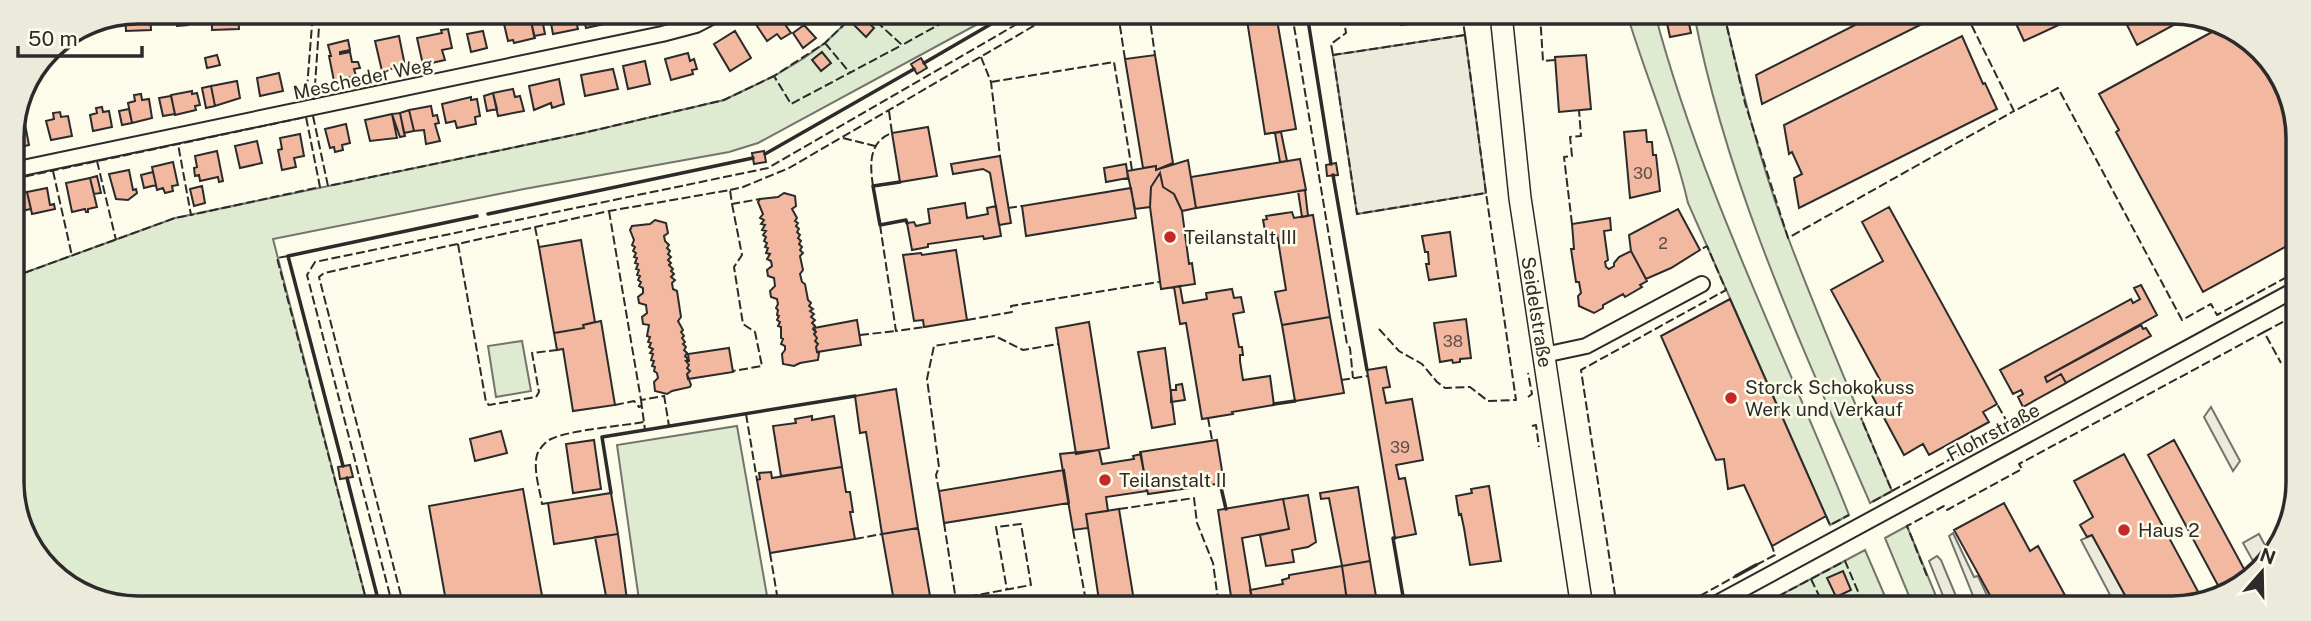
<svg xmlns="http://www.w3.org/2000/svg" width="2311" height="621" font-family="'Public Sans',sans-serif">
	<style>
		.green { fill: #deebd1; stroke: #74746e; stroke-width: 2 }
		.parking { fill: #eceadb; stroke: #74746e; stroke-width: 2 }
		.building { fill: #f2b8a0; stroke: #2b2b2b; stroke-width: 2 }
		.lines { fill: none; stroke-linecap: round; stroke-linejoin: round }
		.minor-casing { stroke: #2b2b2b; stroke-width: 18 }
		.secondary-casing { stroke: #2b2b2b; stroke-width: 24 }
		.minor { stroke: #fdfbea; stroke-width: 14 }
		.secondary { stroke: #fdfbea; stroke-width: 21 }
		.fence { stroke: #2b2b2b; stroke-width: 2; stroke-dasharray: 9 3.5; stroke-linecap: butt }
		.wall { stroke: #2b2b2b; stroke-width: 3.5 }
		.poi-dot { fill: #c62828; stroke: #fdfbea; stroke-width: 2.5 }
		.labels { text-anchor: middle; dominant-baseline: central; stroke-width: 5; stroke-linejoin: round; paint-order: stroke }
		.number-label { font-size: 16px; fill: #5d4e48 }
		.street-label { font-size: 19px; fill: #2b2b2b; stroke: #fdfbea }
		.poi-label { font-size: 19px; fill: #2b2b2b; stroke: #fdfbea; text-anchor: start }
		.rim { fill: none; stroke: #2b2b2b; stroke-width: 3.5 }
	</style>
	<rect width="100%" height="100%" fill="#fdfbea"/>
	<!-- green -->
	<path class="green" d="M856,13h142l-240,130 -29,9 -205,37 -251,50 95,368 -254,-1 -64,-34 -35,-65 -2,-230 162,-59 408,-85 141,-33 50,-24 30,-18 21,-15z
		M1627,14h28c46,173 128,335 194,501l-19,10 -142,-322c-15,-64 -42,-126 -61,-189z
		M1694,14h30c18,76 37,152 65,226 32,85 68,168 103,251l-22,12c-69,-159 -143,-318 -176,-489z
		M522,341l9,50 -35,6 -8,-51z
		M737,426l32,181h-129l-23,-162z
		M1907,526l34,82h-27l-29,-70z
		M1865,550l25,58h-134z"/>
	<!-- parking -->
	<path class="parking" d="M1465,35l21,158 -129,21 -24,-159z
		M2211,407l29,54 -7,10 -29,-54z
		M1953,533l21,44 4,-1 15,32h-15l-29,-72z
		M2259,534l10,19 -10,19 -16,-29z
		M2092,535l40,73h-15l-36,-68z
		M1937,556l4,4 20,48h-13l-19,-47z"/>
	<!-- building -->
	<path class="building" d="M139,12h11l1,18 -25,1 -1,-16z
		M169,12h19v13l-11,1 -1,-9 -6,1z
		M212,12h26l1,17 -27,1z
		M247,12h39v2h-8l1,7 -22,1 -1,-7h-9z
		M519,13h10l6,25 -21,5 -1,-3 -5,1 -4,-17 16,-3z
		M549,13h25l4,16 -25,5z
		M582,13h10l3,13 -9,2z
		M592,13h24v1l-4,1 2,7 -19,4z
		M763,13h14l14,20 -10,6 -4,-5 -10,7 -14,-21z
		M1246,14h30l20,115 -31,5z
		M1387,14h32l1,9 -19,2v-3l-13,2z
		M1665,14h22l4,19 -21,4z
		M1870,14h72l-180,90 -6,-29 115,-58z
		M2012,15h68l-56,26z
		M2122,15h70l-55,30z
		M862,17l12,11 -8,9 -12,-12z
		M542,19l3,15 -11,2 -3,-15z
		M804,25l12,13 -13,10 -10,-15z
		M2221,27l41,23 34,64v127l-93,51 -87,-160 3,-2 -20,-36z
		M448,29l4,19 -10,2 3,10 -22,5 -6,-27 25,-5 -1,-3z
		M483,31l4,17 -16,4 -4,-18z
		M735,31l16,27 -21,13 -16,-27z
		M399,36l6,30 -23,5 -7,-30z
		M1962,36l21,48 2,-1 12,26 -198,99 -5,-30 8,-4 -10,-22 -3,2 -5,-29z
		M348,40l2,10 -10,2v2l10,-2 2,10h6l2,6 -6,1 2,7 -22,5 -5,-25h2l-3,-11z
		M822,52l9,11 -10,8 -9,-11z
		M688,53l2,8 4,-2 3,10 -5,1 1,4 -22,6 -6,-21z
		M217,55l3,10 -13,3 -2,-10z
		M1155,55l18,108 -17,7v-4l-13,2 -18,-109z
		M1586,55l5,54 -32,3 -4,-55z
		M921,58l6,10 -10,6 -6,-10z
		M645,61l5,23 -22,5 -5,-23z
		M613,69l5,20 -33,7 -4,-21z
		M279,73l4,18 -23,5 -3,-18z
		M559,79l5,25 -12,4 -1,-5 -17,7 -5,-24z
		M237,81l3,17 -25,8 -4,-20z
		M211,86l4,20 -9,2 -4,-20z
		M513,89l2,8 5,-1 4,15 -26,5 -5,-23z
		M192,91v3l5,-1 3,12 -5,1 1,4 -21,5 -4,-20z
		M493,93l4,16 -10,2 -3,-15z
		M141,94l1,6 7,-1 3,19 -20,5 -4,-20 7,-2 -1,-6z
		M171,96l4,18 -12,2 -4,-18z
		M471,97v3l6,-1 3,17 -5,1 1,7 -19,4 -2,-7 -9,2 -4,-19z
		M431,106l2,10 4,-1 2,8 -4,1 5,17 -14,3 -2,-14 -10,1 -5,-21z
		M102,107l1,5 6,-1 3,16 -19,4 -3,-16 7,-2 -1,-5z
		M129,109l3,14 -10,2 -3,-14z
		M409,110l5,21 -10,2 -4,-20z
		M60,112l1,5 7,-1 4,20 -21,4 -5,-19 8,-2 -1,-6z
		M400,113l5,23 -5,1 -8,-23z
		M392,114l5,24 -27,3 -5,-21z
		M17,121l1,4 7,-1 4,21 -16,4v-18z
		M346,124l4,19 -8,2 1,5 -8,2 -1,-5 -4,1 -5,-19z
		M928,127l9,49 -37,6 -8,-49z
		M1646,130l1,12h5l1,13h3l4,36 -30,7 -6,-66z
		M1281,132l6,29 -7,1 -5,-29z
		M300,134l4,22 -10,2 2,9 -14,3 -4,-20 4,-1 -2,-11z
		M257,141l5,22 -22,5 -5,-22z
		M217,151l6,30 -4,1 -1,-5 -18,4 -1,-6 -4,1 -1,-8 3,-1 -2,-11z
		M764,151l2,11 -12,2 -2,-11z
		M1000,156l11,67 -12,2 -9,-52 -7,-4 -30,5 -2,-10z
		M1300,159l6,31 -110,18 -5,-31z
		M1188,160l8,48 -14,3 -8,-17 -11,-7 -3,-14 -9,14 -1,20 -15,2 -8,-38 29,-5v4z
		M173,162l5,23 -6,1 1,5 -8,2 -2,-5 -6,2 -5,-23z
		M1336,163l2,12 -11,1 -1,-11z
		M1126,164l2,14 -22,4 -2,-14z
		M129,170l4,20 3,-1 1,4 -9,7 -12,-1 -7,-25z
		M153,172l3,13 -12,3 -3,-13z
		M1160,173l3,14 11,7 8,17 7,53 3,-1 3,21 -34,5 -11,-82 1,-20z
		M97,176l4,17 -7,1 -4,-16z
		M90,178l7,29 -9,2v3h-2l-1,-3 -13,3 -6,-29z
		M202,186l3,17 -11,3 -4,-17z
		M47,188l3,17 4,-1 1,5 -23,5 -5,-22z
		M1131,188l5,30 -110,18 -4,-30z
		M1305,190l3,26 -6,1 -4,-26z
		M27,192l4,17 -10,2 -4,-17z
		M784,193l11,3 1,10 -4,3 5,9 -2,3 3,2 -2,3 3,3 -2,3 3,3 -2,3 3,3 -2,3 3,3 -2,3 3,3 -3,3 3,14 -3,4 2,8 3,2 3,16 3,3 -2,3 4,3 -3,2 4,3 -3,3 4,3 -3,3 3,3 -2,3 3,3 -2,2 3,4 -2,3 3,3 -2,3 1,5 2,1 -1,7 -18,3 -6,3 -11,-2 -1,-10 3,-4v-4l-4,-2 2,-5 -2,-1v-11l-3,-1 2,-4 -3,-2 2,-4 -2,-1 1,-5 -2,-2 2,-4 -1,-5 -6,-2 -1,-6 5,-5 -1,-8 -6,-2 -1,-6 5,-4 -1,-5 -4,-2 3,-5 -4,-1 2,-5 -3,-1 2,-4 -3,-2 2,-4 -3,-2 3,-4 -4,-1 3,-5 -4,-1 3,-4 -4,-2 3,-4 -5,-12 2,-3 18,-2z
		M13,194h4l6,27 -8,2z
		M965,203l2,15 21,-4 -1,-6 9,-2 5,30 -17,3 -1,-3 -55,8v3l-16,3 -5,-27 7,-1 2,4 14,-3 -2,-14z
		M1889,207l108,197 -14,8 6,10 -60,33 -6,-11 -19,11 -36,-67 12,-8 -49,-90 52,-29 -21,-39z
		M1678,209l22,41 -29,18 -25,11 -15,-28 -2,-16z
		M1292,212l2,6 19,-3 17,102 -48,8 -7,-33 11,-2 -9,-56 -11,2 -3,-16 4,-1 -1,-3z
		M1610,218l1,12 -7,1 4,29 -3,2 1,5 3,2 5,-3v-3l5,-6 12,-6 16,30 -7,4 2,2 -17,10 -2,-3 -20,11v3l-9,5 -15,-7 -1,-10 3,-3 -2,-11h-3l-5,-33h3l-2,-25z
		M655,220l11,3 2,10 -4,3 1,5 4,4 -2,3 3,3 -2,3 3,3 -3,3 3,3 -2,2 4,4 -2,2 3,3 -3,3 4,3 -3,3 1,6 4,2 4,26 -3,4 5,9 -2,2 3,4 -2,2 3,4 -2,2 3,3 -2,3 3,3 -2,3 3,3 -2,2 3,4 -2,3 3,3 -3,3 4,11 -1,2 -18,4 -5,3 -12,-3 -1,-9 4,-4 -1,-5 -3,-2 1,-4 -3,-1 2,-5 -3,-1 2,-6 -3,-1 3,-4 -4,-2 2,-4 -3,-1 2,-5 -3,-1 2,-11 -6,-1 -1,-7 5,-4 -1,-8 -7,-2 -1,-6 5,-4v-5l-4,-2 2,-4 -3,-2 2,-4 -3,-1 2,-5 -3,-1 2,-5 -3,-1 2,-5 -3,-1 2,-4 -3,-2 2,-4 -3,-2 2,-5 -4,-10 2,-4 18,-2z
		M1450,232l6,44 -27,4 -3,-16h3l-1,-12h-3l-3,-16z
		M581,240l14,82 -12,3 1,3 -30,5 -15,-86z
		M956,250l11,70 -43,7 -1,-7 -9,1 -11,-66 18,-2 1,2z
		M2141,285l16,30 -112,62 2,5 14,-8 5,9 -43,24 -5,-10 5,-3 -2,-4 -8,4 -13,-24 131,-71 2,4 7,-4 -6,-11z
		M1180,286l3,17 24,-4 -1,-6 26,-4 2,9 7,-1 3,15 -11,2 6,33h3l1,8h-3v6l3,19 27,-4 4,29 -42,7 1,2 -31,5 -16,-96 -6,1 -6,-37z
		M1730,299l96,217 -54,30 -28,-61 -16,4 -4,-30 -8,1 -55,-124z
		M1330,317l14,76 -49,8 -13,-76z
		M1466,319l5,39 -11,1v3l-7,1 -1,-3 -12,2 -6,-39z
		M857,320l4,25 -44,7 -1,-5 2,-3 -3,-3 2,-3 -3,-4 2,-2 -2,-4z
		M601,321l14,84 -42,6 -10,-62 -6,1 -3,-17 30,-5 -1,-3z
		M1089,322l20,126 -33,6 -20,-126z
		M2141,325l2,4 3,-1 5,8 -85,47 -5,-9 -14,8 -2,-5z
		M729,348l4,24 -45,7 -1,-5 3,-3 -3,-3 2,-3 -3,-4h3l-1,-7z
		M1165,348l10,76 -23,4 -14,-76z
		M1386,367l4,20 -7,1 3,15 26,-4 11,61 -27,5 3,14 6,-1 11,56 -21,4 -28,-168z
		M1182,384l3,16 -14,2v-12h5v-5z
		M896,389l22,139 -36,6 -16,-102 -6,1 -5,-37z
		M812,416v4l22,-4 8,51 -61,9 -8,-50 23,-3 -1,-4z
		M501,431l6,22 -32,8 -5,-22z
		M594,440l7,49 -28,4 -7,-49z
		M1217,440l7,43 -76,11 -8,-42z
		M2174,440l76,140 -29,11 -73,-136z
		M1099,450l3,14 32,-5 -1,-3 8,-2 6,37 -41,6 2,14 -22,3 2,14 -15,2 -13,-76z
		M2124,454l78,145 -22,9h-48l-40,-73 -5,2 -7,-12 13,-8 -19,-36z
		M350,465l3,12 -13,2 -2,-12z
		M842,467l4,25h4l3,20h-3l5,27 -85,14 -13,-73 3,-1 -1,-6 12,-1 1,6z
		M1064,470l5,33 -125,20 -5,-32z
		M1489,486l12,75 -31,4 -6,-37 -3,-14 -2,1 -3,-19 16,-3 -1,-4z
		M1358,487l12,74 -28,5 -13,-68 -8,1 -1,-6z
		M523,489l21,118h-97l-18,-101z
		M611,493l7,41 -64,10 -6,-41z
		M1308,495l8,47 -8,5 -16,3 2,12 -28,4 -6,-31 29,-6 -6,-30z
		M1283,499l6,30 -47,9 10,61 -20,4 -14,-93z
		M2004,503l26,48 8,-5 34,62h-75l-43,-78z
		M1119,509l16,98h-35l-14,-93z
		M918,528l14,79h-37l-13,-73z
		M618,534l10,73h-20l-13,-70z
		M1370,561l8,47h-30l-6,-42z
		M1342,566l6,41h-94l-4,-17 33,-6 -1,-4 7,-2v-3z
		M1843,571l8,19 -15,7 -9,-19z
		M1812,598l5,10h-26z
		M1252,599l2,8h-21l-1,-4z"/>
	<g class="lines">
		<!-- minor casing -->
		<g class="minor-casing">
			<path id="minor" d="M13,170l649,-136 34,-9 23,-12
				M1544,355l42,-9 116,-62
				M1708,608l588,-319"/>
		</g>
		<!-- secondary casing -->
		<g class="secondary-casing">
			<path id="secondary" d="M1501,14l19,184 62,410"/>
		</g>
		<!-- minor -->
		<use href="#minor" class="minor"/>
		<!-- secondary -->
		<use href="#secondary" class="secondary"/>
		<!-- fence -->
		<path class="fence" d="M856,13l-31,30 -51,33 17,28 111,-59
			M867,13l35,32 58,-32
			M921,13l18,13
			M1118,13l7,46
			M1149,13l6,42
			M1292,14l55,330 3,4 3,30
			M1328,14l16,6 2,13 -15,11 2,11
			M1462,14l3,21
			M1540,14l3,47 12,-1
			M1724,14l21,89 43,135 226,-127
			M1966,14l48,97 44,-23 124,232 29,-16 6,11 79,-43
			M1465,35l21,158 -129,21 -24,-159z
			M825,43l25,30
			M981,57l10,25 9,74
			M991,82l123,-20 18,108
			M314,100l6,-88
			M306,101l7,-89
			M313,116l15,70 255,-53 141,-33 50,-24
			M843,138l32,8
			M97,161l19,79
			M53,171l19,85
			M13,179l293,-62 14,70 -129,28 -13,-71
			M873,186c-3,-21 -5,-44 19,-53l-3,-22
			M730,190l13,-3 46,-19 267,-155
			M732,204l10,51 -8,12 9,57 12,8 7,34 -29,5
			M1008,208l14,-2
			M609,211l32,189 23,-4
			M1572,224l-8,-67 8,-1 -2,-19 11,-1 -2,-26
			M880,225l16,106 28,-4
			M535,227l4,20
			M458,244l28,158 3,3 47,-8 3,-5 -7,-39 25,-3
			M288,256l-11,2 91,349
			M13,277l162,-59 16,-3
			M967,320l45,-8 -1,-6 148,-24
			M1379,329l20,22 23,13 15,18 8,6 25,-1 18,14 28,-1 -30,-207
			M2264,332l32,-17
			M860,335l36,-4
			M1341,380l27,-4
			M664,395l5,31
			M1528,397l4,-3 -4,-21
			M641,400l4,30
			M615,405l19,-4 5,6 2,-1
			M1858,411l34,80 -22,12
			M746,414l11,66
			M1208,418l4,22
			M1532,426l4,-1 3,22
			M939,491l-3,-16 3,-8 -12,-88 7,-33 61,-10 28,14 35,-6
			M1892,491l118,-64 -13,-23
			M548,503l-6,1c-2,-14 -9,-34 -5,-49 2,-6 8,-13 14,-16 19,-9 70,-13 93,-17
			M1119,509l75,-11 3,25 16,40 6,44
			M1826,516l4,9 19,-10
			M944,523l13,84
			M1073,530l14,77
			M855,539l27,-5
			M770,553l9,54
			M1756,565l19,-10 -3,-9
			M1927,576l-20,-50 37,-20 3,4 75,-41 -3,-5 245,-132 17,31
			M1811,579l14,29
			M1776,598l5,10
			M956,599l75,-14 -10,-61 -25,3 11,63
			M393,607l-86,-332 8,-13 453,-94 268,-155
			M404,607l-85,-330 5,-4 285,-62 121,-21 2,14 28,-5
			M1617,608l-36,-238 145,-80 -19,-44 -7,4
			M1678,608l58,-32
			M1756,608l89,-47 20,47"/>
		<!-- wall -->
		<path class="wall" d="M1307,14l24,150
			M924,63l86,-50
			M765,154l149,-85
			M1333,175l34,195
			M900,182l-27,4 7,39 26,-5 1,3
			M488,214l265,-56
			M1274,404l21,-3
			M343,466l-55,-210 189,-40
			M347,478l33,129
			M1220,483l6,26
			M611,493l-9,-56 253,-41
			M1395,538h-2l12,70
			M1736,576l20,-11"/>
	</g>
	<!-- markers -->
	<g class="poi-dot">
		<circle cx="1170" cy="237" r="7"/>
		<circle cx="1731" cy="398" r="7"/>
		<circle cx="1105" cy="480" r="7"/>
		<circle cx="2124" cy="530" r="7"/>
	</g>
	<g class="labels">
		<!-- number labels -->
		<g class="number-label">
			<text x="1643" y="173">30</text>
			<text x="1663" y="243">2</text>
			<text x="1453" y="341">38</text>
			<text x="1400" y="447">39</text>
		</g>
		<!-- street labels -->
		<g class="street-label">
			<text transform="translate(363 78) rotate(-12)">Mescheder Weg</text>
			<text transform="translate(1537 312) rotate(81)">Seidelstraße</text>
			<text transform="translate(1993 432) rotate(-28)">Flohrstraße</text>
		</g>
		<!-- poi labels -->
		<g class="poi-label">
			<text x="1184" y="237">Teilanstalt III</text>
			<text x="1745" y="387">Storck Schokokuss<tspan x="1745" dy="22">Werk und Verkauf</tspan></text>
			<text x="1119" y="480">Teilanstalt II</text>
			<text x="2138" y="530">Haus 2</text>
		</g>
	</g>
	<!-- crop -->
	<path d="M0 0H2311V621H0ZM138 24H2172A114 114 0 0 1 2286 138V482A114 114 0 0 1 2172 596H138A114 114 0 0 1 24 482V138A114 114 0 0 1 138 24Z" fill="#eceadb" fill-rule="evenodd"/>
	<path class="rim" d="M138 24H2172A114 114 0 0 1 2286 138V482A114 114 0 0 1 2172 596H138A114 114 0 0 1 24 482V138A114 114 0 0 1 138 24Z"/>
	<!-- north arrow -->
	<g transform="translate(2262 572) rotate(20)" stroke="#fdfbea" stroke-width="5" paint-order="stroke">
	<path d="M0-5L12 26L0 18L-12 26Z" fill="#2b2b2b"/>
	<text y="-10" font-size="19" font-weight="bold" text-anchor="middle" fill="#2b2b2b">N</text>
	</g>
	<!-- scale -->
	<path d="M18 46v10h124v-10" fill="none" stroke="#2b2b2b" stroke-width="3.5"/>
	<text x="28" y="46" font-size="21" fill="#2b2b2b" stroke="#fdfbea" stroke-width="5" paint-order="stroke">50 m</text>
</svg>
